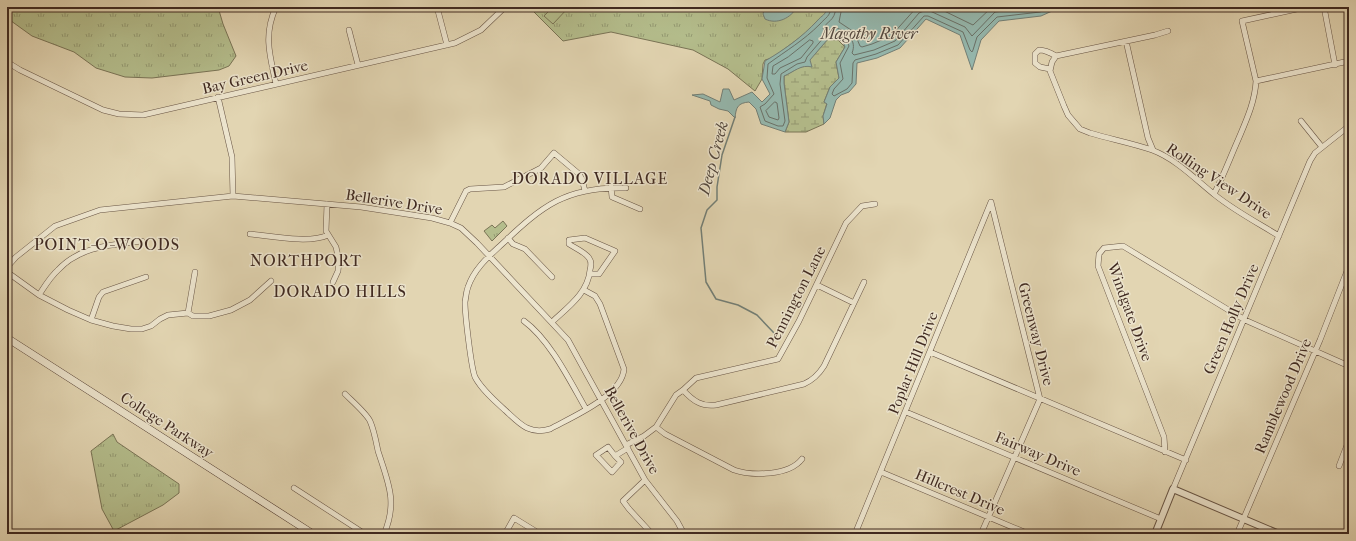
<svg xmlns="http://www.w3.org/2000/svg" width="1356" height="541" font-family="'IM FELL French Canon',serif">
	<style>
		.grass { fill: url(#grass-tufts); stroke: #7a7456 }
		.wetland { fill: url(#wetland-marsh); stroke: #7a7456 }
		.pitch { fill: #b4bd8c; stroke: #7a7456 }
		.water { fill: #95b8ae; stroke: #737f76 }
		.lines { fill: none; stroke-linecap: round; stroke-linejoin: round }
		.shore { stroke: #6a7168; stroke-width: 1 }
		.stream { stroke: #737f76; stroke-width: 1.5 }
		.minor-casing { stroke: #685545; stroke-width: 6 }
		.tertiary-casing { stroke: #685545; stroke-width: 8 }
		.secondary-casing { stroke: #402a21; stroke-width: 8 }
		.minor { stroke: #ece4cd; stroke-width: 5 }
		.tertiary { stroke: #ece4cd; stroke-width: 6 }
		.secondary { stroke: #ece4cd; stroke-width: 7 }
		.labels { text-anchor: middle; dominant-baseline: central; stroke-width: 3; stroke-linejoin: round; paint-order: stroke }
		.street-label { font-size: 15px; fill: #402a21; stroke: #ece4cd }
		.water-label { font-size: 16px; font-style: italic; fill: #51463d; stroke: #ece4cd }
		.neighbourhood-label { font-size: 16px; letter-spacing: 1px; fill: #402a21; stroke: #ece4cd }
	</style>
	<defs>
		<pattern id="grass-tufts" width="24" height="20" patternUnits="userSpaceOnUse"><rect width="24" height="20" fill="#b4bd8c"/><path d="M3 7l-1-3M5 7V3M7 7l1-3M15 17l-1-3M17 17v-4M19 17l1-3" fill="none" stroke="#949a72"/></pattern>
		<pattern id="wetland-marsh" width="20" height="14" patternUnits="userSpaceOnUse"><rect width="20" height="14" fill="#b4bd8c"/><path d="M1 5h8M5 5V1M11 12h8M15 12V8" fill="none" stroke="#949a72"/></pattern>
	</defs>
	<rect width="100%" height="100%" fill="#e2d5b2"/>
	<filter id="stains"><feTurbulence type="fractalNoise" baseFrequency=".005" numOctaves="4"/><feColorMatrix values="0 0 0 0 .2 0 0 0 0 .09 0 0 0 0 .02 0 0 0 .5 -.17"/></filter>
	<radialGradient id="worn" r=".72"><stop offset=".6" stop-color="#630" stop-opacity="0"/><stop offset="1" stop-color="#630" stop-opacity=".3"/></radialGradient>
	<!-- grass -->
	<path class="grass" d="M7,7h211l5,17 13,32 -7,10 -10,4 -67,8 -27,-1 -29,-9 -22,-16 -42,-16 -25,-18z
		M529,7h329l-52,26 -34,25 -7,2 -2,4 -1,15 -7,12 -27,-22 -35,-19 -82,-18 -48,9z
		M503,221l4,5 -15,15 -8,-10 8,-6 3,3z
		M113,434l4,8 62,42v9l-16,12 -49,26 -12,-22 -11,-58z"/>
	<!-- wetland -->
	<path class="wetland" d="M835,37l10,10 -9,15 3,16 -9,9 -6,15 3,1 -4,13 1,8 -18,8h-21l4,-10 -5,-39v-7l14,-8 9,-3 2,-5 19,-21z"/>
	<!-- pitch -->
	<path class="pitch" d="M553,7l15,1 -15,16 -9,-8z"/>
	<!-- water -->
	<path class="water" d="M767,7h30c-6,11 -20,18 -32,12l-2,-5 1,-5z
		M828,7l10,1 6,-1h217l-20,9 -42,5 -18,19 -9,30 -12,-35 -34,-16 -26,29 -23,10 -20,5 -1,21 -7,8 -8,3 -5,5 -6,18 -6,6 -1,-8 4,-12 -3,-2 6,-15 9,-9 -3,-16 9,-15 -2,-5 -8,-5 -7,2 -18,21 2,7c-11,-3 -18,5 -28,9v7l5,39 -4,10 -24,-8 -5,-15 -7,-7c-11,1 -13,5 -14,16l-7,-7 -9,-2 -8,-4 -1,-4 -18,-6 11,-1 17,8 3,-13h6l5,11 18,-8 10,10 8,-8 -8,-15 3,-18c19,-11 37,-24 52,-40 6,-7 7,-4 11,-14z"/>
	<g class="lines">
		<!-- shore -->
		<path class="shore" d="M831,7c-1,10 -5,10 -11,17 -17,17 -33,26 -52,40l-1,14 7,16 -9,10 -5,3 5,14 13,5h5l2,-5 -5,-37 1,-10 16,-10 8,-2 2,-5 18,-21 9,-3h3l9,6 3,7 -9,17 3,16 -9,10 -2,5 2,2 13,-7 5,-6 1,-20 2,-3 21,-6 22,-9 26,-29h4l35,16 7,18 2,2 1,-2 4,-13 20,-20 43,-5 11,-5
			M836,7c-1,15 -10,14 -13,22l2,2 12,-3c11,5 20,13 15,25l2,2 20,-5 21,-9 24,-28 5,-2h6l35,16 7,9 23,-24 41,-5
			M842,7l-3,15 15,10 6,14 2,1 10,-3 19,-8 26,-29
			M936,7l37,18 19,-18
			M810,40l3,1v2l-12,15 -21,10 -5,6h-3l1,-8 15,-9z
			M775,102l2,1 2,15 -1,2 -9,-3 -3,-6z"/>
		<!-- stream -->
		<path class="stream" d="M735,117l-13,38 -5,32v13l-10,10 -6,18 5,54 10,17 22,6 19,10 17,18"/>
		<!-- minor casing -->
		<g class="minor-casing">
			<path id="minor" d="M276,7c-13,28 -6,49 0,77
				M437,7l10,38
				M1324,7l11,58
				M349,30l9,35
				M1168,31l-13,4 -99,21 -4,6 -2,9 14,35 4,9 12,14 10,4c20,6 42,10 62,17 24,9 43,29 63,45 20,16 43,28 64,41
				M1126,41l22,97 5,12
				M7,62l13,8 83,40 16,4 24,1 312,-72 26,-13 24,-23
				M1050,69l-10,-2 -5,-4v-9l4,-4c7,0 12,3 17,6
				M1256,81l93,-20
				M218,97l14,60 1,39
				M1301,121l21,26
				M611,187l1,10 28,12
				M1214,194c9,-17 16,-36 24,-54 8,-19 17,-38 18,-59l-14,-60 64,-14
				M327,204l-1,27 10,16 3,14 -1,10 -5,11
				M450,223l16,-32 4,-2 34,-2 37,-19 13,-15 25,21 3,5 3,12
				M250,234c21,2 59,10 78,1
				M508,238l5,6 12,5 27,28
				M7,267l9,-10 39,-31 45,-16 133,-14 128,11 71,11 18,5 11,5 16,15 91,97 77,140 32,41 7,13
				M7,272l32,23 29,15 23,10 22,6 18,3h11l9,-3 9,-7 8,-4 20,-2 5,3h16l22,-6 19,-10 21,-19
				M817,285l37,18
				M584,290l11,6 5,8 24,65c-2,27 -52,48 -74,60 -21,6 -30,-5 -44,-18 -11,-10 -24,-21 -31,-34 -4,-10 -10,-63 -10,-75 1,-5 1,-10 3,-15 6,-18 20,-30 33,-42 41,-39 65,-59 125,-57
				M39,295c6,-9 11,-18 19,-25 22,-24 54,-25 84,-29
				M188,313l7,-41
				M91,320l8,-23 4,-5 43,-15
				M524,321c26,19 46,60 62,88
				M552,322c16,-15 36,-29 38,-52 1,-4 2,-8 -1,-12 -4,-6 -14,-10 -20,-14v-4l16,-2 30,13 -16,23h-9
				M930,352l256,108
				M683,390c10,11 19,17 33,15l88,-21c9,-4 15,-10 20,-18l40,-84
				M345,394c7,7 21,19 25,27 4,9 6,20 8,30 10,31 20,51 6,83
				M906,412l255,107
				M656,427l9,7 69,36c18,6 55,6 68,-11
				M626,445l18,-9 12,-9 20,-32 7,-5 13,-12 82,-19 21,-38 47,-98 16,-17 13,-2
				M1165,452l-1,-15 -66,-171 1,-12 5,-6 19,-2 122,74 104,46
				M615,456l6,6 -9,10 -16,-17 12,-8 7,9 13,-8
				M1339,466l10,-26
				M881,472l148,62
				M645,480l-22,21 6,8 23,25
				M294,488l71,46
				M1173,489l137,-328 5,-8 34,-27
				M505,534l9,-16 26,16
				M855,534l136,-332
				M981,534l59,-135 -49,-197
				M1237,534l83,-194 29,-74"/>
		</g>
		<!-- tertiary casing -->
		<g class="tertiary-casing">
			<path id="tertiary" d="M1155,534l18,-45 106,45"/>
		</g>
		<!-- secondary casing -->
		<g class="secondary-casing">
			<path id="secondary" d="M7,338l306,196"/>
		</g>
		<!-- minor -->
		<use href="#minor" class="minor"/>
		<!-- tertiary -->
		<use href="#tertiary" class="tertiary"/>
		<!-- secondary -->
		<use href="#secondary" class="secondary"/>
	</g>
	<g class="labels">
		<!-- street labels -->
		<g class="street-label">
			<text transform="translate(255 77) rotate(-13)">Bay Green Drive</text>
			<text transform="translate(1219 181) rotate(34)">Rolling View Drive</text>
			<text transform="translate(394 202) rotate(9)">Bellerive Drive</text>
			<text transform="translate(796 297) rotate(-63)">Pennington Lane</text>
			<text transform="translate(1130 312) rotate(70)">Windgate Drive</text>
			<text transform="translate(1231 319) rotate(-67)">Green Holly Drive</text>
			<text transform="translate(1036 334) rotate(76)">Greenway Drive</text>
			<text transform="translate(913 363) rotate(-68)">Poplar Hill Drive</text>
			<text transform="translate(1283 396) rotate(-67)">Ramblewood Drive</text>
			<text transform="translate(167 425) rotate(33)">College Parkway</text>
			<text transform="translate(632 430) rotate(61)">Bellerive Drive</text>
			<text transform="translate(1038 454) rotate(23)">Fairway Drive</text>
			<text transform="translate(960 492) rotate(23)">Hillcrest Drive</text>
		</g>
		<!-- water labels -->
		<g class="water-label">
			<text x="869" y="33">Magothy River</text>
			<text transform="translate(713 158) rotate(-75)">Deep Creek</text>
		</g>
		<!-- neighbourhood labels -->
		<g class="neighbourhood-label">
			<text x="590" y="178">DORADO VILLAGE</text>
			<text x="107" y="244">POINT-O-WOODS</text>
			<text x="306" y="260">NORTHPORT</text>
			<text x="340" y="291">DORADO HILLS</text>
		</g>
	</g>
	<!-- margin -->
	<rect width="1356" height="541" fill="none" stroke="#e2d5b2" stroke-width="24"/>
	<rect x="8" y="8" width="1340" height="525" fill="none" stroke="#402a21" stroke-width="2"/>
	<rect x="12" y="12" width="1332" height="517" fill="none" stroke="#402a21"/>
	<rect width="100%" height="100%" filter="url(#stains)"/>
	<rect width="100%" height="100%" fill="url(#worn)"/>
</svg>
